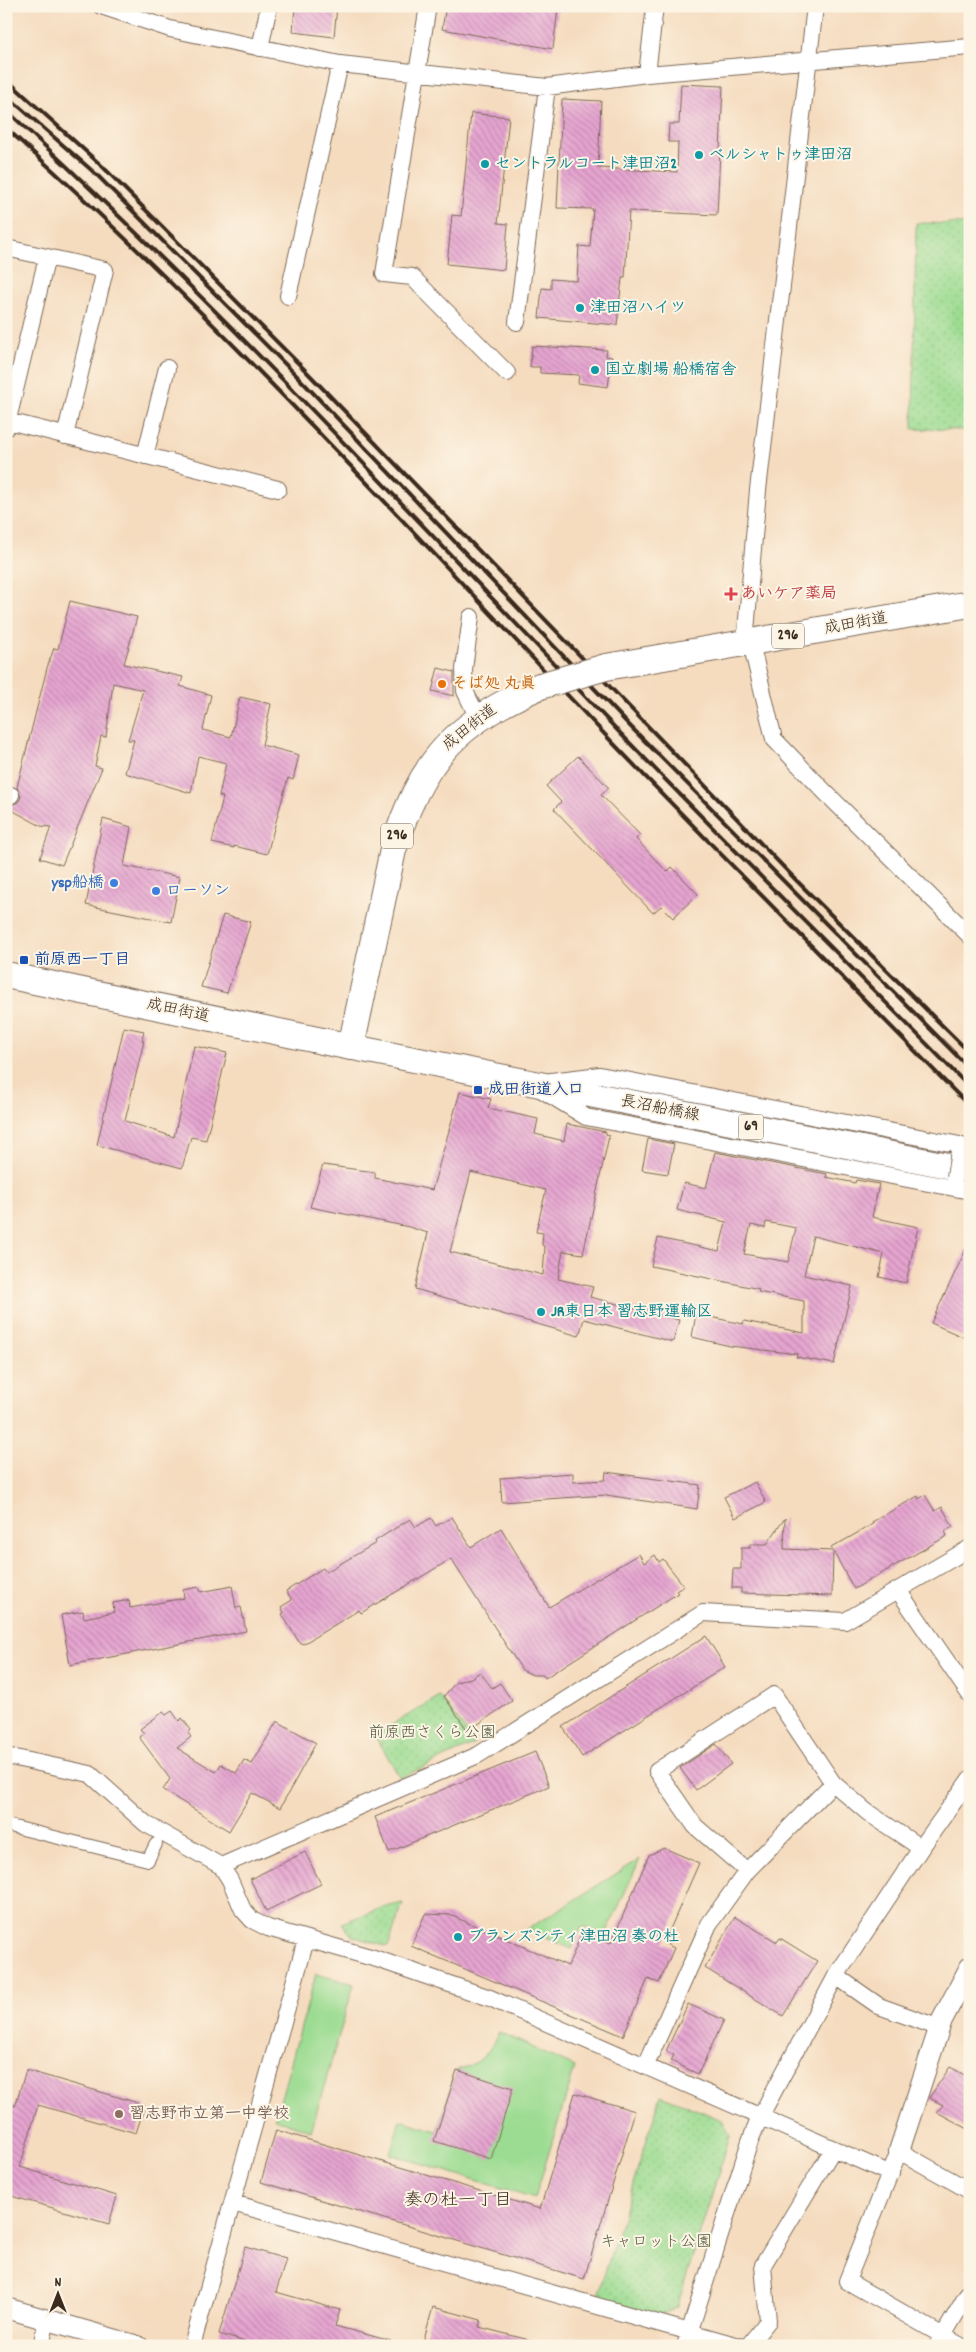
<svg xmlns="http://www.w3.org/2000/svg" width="976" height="2352" font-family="Dekko,'Klee One',sans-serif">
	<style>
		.green { fill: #9cdc92; stroke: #6c8358 }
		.park { fill: url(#park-dots); stroke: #6c8358 }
		.building { fill: url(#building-back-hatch); fill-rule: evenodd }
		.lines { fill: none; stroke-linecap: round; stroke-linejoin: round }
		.pedestrian-casing { stroke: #7c6856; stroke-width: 14 }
		.minor-casing { stroke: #7c6856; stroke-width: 18 }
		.tertiary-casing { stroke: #7c6856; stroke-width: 22 }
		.primary-casing { stroke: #7c6856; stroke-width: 27 }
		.trunk-casing { stroke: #7c6856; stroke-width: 28 }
		.pedestrian { stroke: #fff; stroke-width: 12 }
		.minor { stroke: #fff; stroke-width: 16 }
		.tertiary { stroke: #fff; stroke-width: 20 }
		.primary { stroke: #fff; stroke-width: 25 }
		.trunk { stroke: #fff; stroke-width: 26 }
		.rail { stroke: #3b2a1e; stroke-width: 4 }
		.minor-bridge-casing { stroke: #7c6856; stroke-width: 18; stroke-linecap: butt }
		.trunk-bridge-casing { stroke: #7c6856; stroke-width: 28; stroke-linecap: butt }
		.minor-bridge { stroke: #fff; stroke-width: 16 }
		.trunk-bridge { stroke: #fff; stroke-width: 26 }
		.culture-dot { fill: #0f9aa8; stroke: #fcf5e5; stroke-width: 2 }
		.health-dot { fill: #e0444e; stroke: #fcf5e5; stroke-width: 2 }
		.food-dot { fill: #e8710a; stroke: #fcf5e5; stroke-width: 2 }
		.shop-dot { fill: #3f7fe0; stroke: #fcf5e5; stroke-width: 2 }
		.transit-dot { fill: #1a4fb4; stroke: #fcf5e5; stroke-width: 2 }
		.education-dot { fill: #8d6e63; stroke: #fcf5e5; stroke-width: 2 }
		.labels { text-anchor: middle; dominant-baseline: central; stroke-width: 4; stroke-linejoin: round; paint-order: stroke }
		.shield { fill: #fcf5e5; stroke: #75675a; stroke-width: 1 }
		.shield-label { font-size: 15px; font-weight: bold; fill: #3b2a1e }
		.culture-label { font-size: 16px; font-weight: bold; fill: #0d838f; stroke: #fcf5e5; text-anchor: start }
		.health-label { font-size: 16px; font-weight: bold; fill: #be3a42; stroke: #fcf5e5; text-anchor: start }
		.street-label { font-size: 16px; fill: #3b2a1e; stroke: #fcf5e5 }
		.food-label { font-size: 16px; font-weight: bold; fill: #c56008; stroke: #fcf5e5; text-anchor: start }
		.shop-label { font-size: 16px; font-weight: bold; fill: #366cbe; stroke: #fcf5e5; text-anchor: end }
		.transit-label { font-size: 16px; font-weight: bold; fill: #164399; stroke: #fcf5e5; text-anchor: start }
		.park-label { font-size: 16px; fill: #53563b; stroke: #fcf5e5 }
		.education-label { font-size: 16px; font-weight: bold; fill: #785e54; stroke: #fcf5e5; text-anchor: start }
		.neighbourhood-label { font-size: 18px; fill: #3b2a1e; stroke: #fcf5e5 }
	</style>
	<defs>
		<pattern id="park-dots" width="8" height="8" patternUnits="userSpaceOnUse" patternTransform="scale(1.25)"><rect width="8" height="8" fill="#9cdc92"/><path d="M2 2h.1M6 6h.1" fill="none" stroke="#87bd7d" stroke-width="1.8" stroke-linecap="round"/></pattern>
		<pattern id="building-back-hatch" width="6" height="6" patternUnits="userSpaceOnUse" patternTransform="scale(1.25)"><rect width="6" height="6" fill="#e6a5d1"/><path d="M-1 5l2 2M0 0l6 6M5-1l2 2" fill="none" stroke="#bc87a9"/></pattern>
	</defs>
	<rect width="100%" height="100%" fill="#fcf5e5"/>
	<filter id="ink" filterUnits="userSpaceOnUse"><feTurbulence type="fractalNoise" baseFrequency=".02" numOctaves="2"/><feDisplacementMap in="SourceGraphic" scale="10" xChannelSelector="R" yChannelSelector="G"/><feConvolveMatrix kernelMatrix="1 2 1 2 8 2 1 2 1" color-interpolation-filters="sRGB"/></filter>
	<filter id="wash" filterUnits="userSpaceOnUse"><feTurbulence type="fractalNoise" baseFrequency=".0096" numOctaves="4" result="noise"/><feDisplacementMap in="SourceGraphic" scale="20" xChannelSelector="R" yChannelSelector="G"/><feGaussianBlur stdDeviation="1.12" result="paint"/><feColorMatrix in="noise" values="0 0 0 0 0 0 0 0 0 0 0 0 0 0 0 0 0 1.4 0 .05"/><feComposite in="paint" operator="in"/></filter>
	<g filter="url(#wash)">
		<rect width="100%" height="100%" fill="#f5dcbf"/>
		<!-- green -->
		<path class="green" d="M640,1859l-35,77 -23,-10 -10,23 -46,-19z
			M316,1974l38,10 -43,147 -36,-12z
			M499,2032l76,35 -40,131 -145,-44 10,-34 37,11 20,-61c25,-8 30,-14 42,-38z"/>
		<!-- park -->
		<path class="park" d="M916,223l54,1v206l-57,-1z
			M440,1696l35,48 -75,34 -25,-43z
			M403,1903l-15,44 -36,-11 -10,-13 42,-16z
			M661,2095l61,25 8,16 -53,171 -18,9 -62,-18z"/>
		<g id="blocks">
			<!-- building -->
			<path class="building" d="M295,6h42l-3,31 -41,-5z
				M446,6h98l14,3 -5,40 -111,-20z
				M681,84l42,2 -6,129 -88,-4 -4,67h-3l-5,47 -78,-7 3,-30 9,1v-10l26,2 2,-35 11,1 3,-38 -36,-1 5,-109 39,2 -3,67 79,4 1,-30h-10l1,-18h10z
				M471,113l38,4 -11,106 10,1 -4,46 -57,-6 5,-49 9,1z
				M532,346l75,4 -1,6 6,1 -4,30 -30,-4 1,-8 -39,-2v-6h-10z
				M70,601l67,16 -13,47 59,13 -3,9 31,9 -8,35 28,7 9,-40 31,7 -9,41 37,10 -6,25 -5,-2 -21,76 -33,-8v2l-22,-5 11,-46 -4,-1 7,-33 -28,-7 -7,37 -66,-20 9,-33h-6l15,-50 -30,-7 -7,54 -5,-1 -6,30 7,2 -40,97 -22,-7 11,-31 -10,-1 -31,-17 2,-4 6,-3 3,-5 -4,-10 30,-119 7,-20 4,1z
				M438,668l16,4v24l-22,-5z
				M578,756l31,32 -8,7 39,40 -4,4 31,33 5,-5 26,27 -25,24 -12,-12 -8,7 -99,-104 7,-7 -15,-16z
				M103,819l28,8 -7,39 56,11 -9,45 -85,-17z
				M223,915l28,7 -24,71 -26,-6z
				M124,1027l20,4 -2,9 2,1 -19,80 49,16 20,-91 33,7 -21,87 -15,-3 -9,31 -85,-23z
				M460,1092l31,7 -3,9 50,11 -3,15 29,7 3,-17 39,8v2l3,2 -26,118 -20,-3 -5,28 35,8 -3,10 89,23 -6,22 -89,-23 -5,17 -164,-47 13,-56 -19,-6 -99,-20 13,-42 52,7v6l57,12zM471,1172l75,18 -10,42 7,1 -1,12 3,2 -2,28 -93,-23z
				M648,1139l26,5 -6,30 -26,-4z
				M715,1152l112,22 -1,3 29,6 1,-3 23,4 -7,33 46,10 -12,56 -27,-6 5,-23 -71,-18 -9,39 48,11 -18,78 -38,-7 1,-3 -67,-8 -38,-9 4,-23 47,10 1,-3 60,12v-32l-46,-9 1,-3 -108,-23 7,-28 61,13 7,-29 -49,-12 7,-27 22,5zM766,1222l30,6 -8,34 -44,-8 7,-29 14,3z
				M970,1241v99l-39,-17z
				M606,1472l94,13 -3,24 -91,-14 -104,7 -2,-24 73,-5v9l32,-2z
				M755,1482l11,20 -31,16 -11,-21z
				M925,1495l10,16 7,-4 11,20 -8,4 2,5 -93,53 -21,-38 -1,45 -91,-3v-5h-9l1,-19h8v-21h9v-4h17l18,-26 -1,31 49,2 -2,-3 42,-24 -1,-2 46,-26 1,3z
				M452,1517l19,30 30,-19 48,79 90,-53 5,9 11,-8 4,7 4,-3 21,27 -8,5 2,2 -133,85 -2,-3h-10l-11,-5 -71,-111 -90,54 -2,-3 -56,34 -4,-2 -17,-28 2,-1 -3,-6 11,-7 -6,-9 37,-23 3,4 50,-29 -1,-2 35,-22 6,8 15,-9 5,8z
				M232,1586l4,22 5,-1 5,24 -176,34 -9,-50 22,-4 1,7 30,-6 -1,-9 16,-3 1,8 54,-10 -1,-8 16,-3 2,5z
				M706,1636l19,31 -143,90 -19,-30z
				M480,1672l12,16 8,-5 12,18 -44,30 -24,-35 12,-14 15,-4z
				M172,1711l7,10 3,-3 9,12 -3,3 3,4 -14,11 39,24 5,-8 15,9 8,-13 8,4 25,-43 39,22 -36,65 -28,-15 -23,38 -66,-41 7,-11 -31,-42 5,-4 -4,-4 23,-17 3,3z
				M716,1744l15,20 -35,26 -16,-22z
				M535,1752l14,34 -160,66 -14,-35z
				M664,1848l35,15 -35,80 10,5 -15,35 -11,-4 -25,57 -212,-90 14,-32 25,1 118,51 15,-35 28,12 38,-88z
				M305,1852l16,32 -55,27 -16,-32z
				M735,1917l42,25 3,-4 37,23 -34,55 -78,-48z
				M688,2004l36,16 -26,54 -27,-13 3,-6 -8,-4z
				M950,2067l20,11v52l-33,-18 6,-7 -14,-7z
				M26,2070l119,35 -9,28 -98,-28 -18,62 97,29 -8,28 -98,-28 -1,3h-4v-95l9,2z
				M457,2070l56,18 -22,71 -57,-18z
				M575,2093l60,18 -51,168 -323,-97 15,-52 264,79z
				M245,2247l41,12 -10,33 64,18 -5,16 56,15v5h-116l-14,-4 -3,4 -39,-12z
				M433,2307l48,13 -2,7 54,14 -1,5h-110z"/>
		</g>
	</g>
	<g filter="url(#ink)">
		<use href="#blocks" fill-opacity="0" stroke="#7c6856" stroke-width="1"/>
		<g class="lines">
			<!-- pedestrian casing -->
			<g class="pedestrian-casing">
				<path id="pedestrian" d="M6,1825l142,35 8,-16"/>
			</g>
			<!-- minor casing -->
			<g class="minor-casing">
				<path id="minor" d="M101,6l69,23 170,35 207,23 100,-13 323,-27
					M428,6l-44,268 28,3 95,96
					M260,48l9,-42
					M647,74l8,-68
					M6,248l41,9 -41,171
					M47,257l58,13 -40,166
					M288,296l52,-232
					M517,322l30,-235
					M8,421l270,68
					M145,456l22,-88
					M471,617l-7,52 1,22 13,27
					M745,643l13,-153 57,-484
					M751,643l23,96 51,53 145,144
					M6,794l5,1
					M551,1081l49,-6 360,70 -1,6
					M542,1090l44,27 384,74
					M898,1590l72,105
					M6,1756l84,18 56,50 75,42 9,14 13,30 9,10 16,8 109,31 113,39 401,176
					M221,1866l257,-111 225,-142 142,8 125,-73
					M747,1871l-52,-45 -38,-55 117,-76 59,88 34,29 54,36
					M836,1976l43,30 61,22
					M646,2065l63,-141 38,-53 86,-88
					M233,2203l506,143
					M41,2346l6,-26
					M192,2346l114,-406
					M685,2346l65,-205 10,-24 76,-141 85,-128 49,-69
					M748,2346l20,-25 -5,-56 70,-116
					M937,2346l33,-56
					M961,2346l-114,-65 52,-130 71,40"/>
			</g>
			<!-- tertiary casing -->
			<g class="tertiary-casing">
				<path id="tertiary" d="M899,2151l43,-131 28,-53
					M6,2308l132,38"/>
			</g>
			<!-- primary casing -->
			<g class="primary-casing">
				<path id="primary" d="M351,1047l619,123"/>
			</g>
			<!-- trunk casing -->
			<g class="trunk-casing">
				<path id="trunk" d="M606,667l364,-63
					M6,975l345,72 42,-197c27,-88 62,-128 147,-164"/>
			</g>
			<!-- pedestrian -->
			<use href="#pedestrian" class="pedestrian"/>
			<!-- minor -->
			<use href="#minor" class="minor"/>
			<!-- tertiary -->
			<use href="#tertiary" class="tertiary"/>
			<!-- primary -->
			<use href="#primary" class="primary"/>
			<!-- trunk -->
			<use href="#trunk" class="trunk"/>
			<!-- rail -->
			<path class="rail" d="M6,79l97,88 201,202 492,511 174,173
				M6,95l91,80 201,202 332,349 340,343
				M6,110c216,197 413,413 615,624 115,119 233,235 349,354
				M6,128c214,191 408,406 606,614 118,123 239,243 358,365"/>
			<!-- minor-bridge casing -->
			<g class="minor-bridge-casing">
				<path id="minor-bridge" d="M955,1177l4,-26"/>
			</g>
			<!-- trunk-bridge casing -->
			<g class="trunk-bridge-casing">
				<path id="trunk-bridge" d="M540,686l66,-19"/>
			</g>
			<!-- minor-bridge -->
			<use href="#minor-bridge" class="minor-bridge"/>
			<!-- trunk-bridge -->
			<use href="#trunk-bridge" class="trunk-bridge"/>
		</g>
	</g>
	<!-- markers -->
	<g class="culture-dot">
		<circle cx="699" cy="155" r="5"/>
		<circle cx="485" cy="164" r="5"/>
		<circle cx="580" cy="308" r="5"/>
		<circle cx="595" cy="370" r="5"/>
		<circle cx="541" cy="1312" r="5"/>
		<circle cx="458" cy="1937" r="5"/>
	</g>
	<path class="health-dot" d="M728.5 586.5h5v5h5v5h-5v5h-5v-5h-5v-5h5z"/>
	<circle class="food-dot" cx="442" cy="684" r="5"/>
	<g class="shop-dot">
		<circle cx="114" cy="883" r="5"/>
		<circle cx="156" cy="891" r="5"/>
	</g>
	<g class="transit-dot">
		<rect x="19" y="955" width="10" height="10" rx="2.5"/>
		<rect x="473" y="1085" width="10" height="10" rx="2.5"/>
	</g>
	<circle class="education-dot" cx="119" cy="2114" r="5"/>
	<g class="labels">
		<!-- shield labels -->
		<g class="shield">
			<rect x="772" y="623.5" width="32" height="25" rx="4"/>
			<rect x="381" y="823.5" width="32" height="25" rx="4"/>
			<rect x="738.5" y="1114.5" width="25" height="25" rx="4"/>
		</g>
		<g class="shield-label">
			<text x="788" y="636">296</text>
			<text x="397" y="836">296</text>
			<text x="751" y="1127">69</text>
		</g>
		<!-- culture labels -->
		<g class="culture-label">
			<text x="709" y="155">ベルシャトゥ津田沼</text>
			<text x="495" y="164">セントラルコート津田沼2</text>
			<text x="590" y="308">津田沼ハイツ</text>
			<text x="605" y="370">国立劇場 船橋宿舎</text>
			<text x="551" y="1312">JR東日本 習志野運輸区</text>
			<text x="468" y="1937">ブランズシティ津田沼 奏の杜</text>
		</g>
		<!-- health labels -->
		<g class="health-label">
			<text x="741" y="594">あいケア薬局</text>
		</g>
		<!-- street labels -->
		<g class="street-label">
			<text transform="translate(856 624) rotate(-10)">成田街道</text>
			<text transform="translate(470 728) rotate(-38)">成田街道</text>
			<text transform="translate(178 1011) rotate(12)">成田街道</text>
			<text transform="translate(660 1109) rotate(11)">長沼船橋線</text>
		</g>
		<!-- food labels -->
		<g class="food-label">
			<text x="452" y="684">そば処 丸眞</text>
		</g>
		<!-- shop labels -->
		<g class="shop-label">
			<text x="104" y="883">ysp船橋</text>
			<text x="166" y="891" text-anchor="start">ローソン</text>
		</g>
		<!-- transit labels -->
		<g class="transit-label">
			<text x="34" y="960">前原西一丁目</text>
			<text x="488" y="1090">成田街道入口</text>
		</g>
		<!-- park labels -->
		<g class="park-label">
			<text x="432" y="1733">前原西さくら公園</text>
			<text x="656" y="2242">キャロット公園</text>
		</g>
		<!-- education labels -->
		<g class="education-label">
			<text x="129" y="2114">習志野市立第一中学校</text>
		</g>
		<!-- neighbourhood labels -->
		<g class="neighbourhood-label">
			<text x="458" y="2201">奏の杜一丁目</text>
		</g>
	</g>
	<!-- margin -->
	<rect width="976" height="2352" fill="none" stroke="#fcf5e5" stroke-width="25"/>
	<!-- north arrow -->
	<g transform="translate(58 2294)" stroke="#fcf5e5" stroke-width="4" paint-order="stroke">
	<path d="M0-4L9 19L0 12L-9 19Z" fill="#3b2a1e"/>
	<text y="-8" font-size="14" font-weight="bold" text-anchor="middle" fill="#3b2a1e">N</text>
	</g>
</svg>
